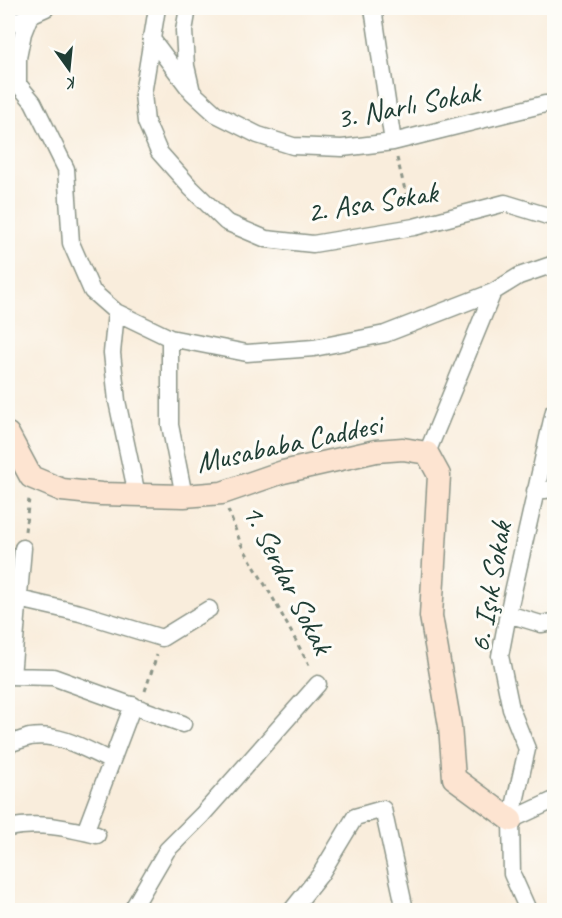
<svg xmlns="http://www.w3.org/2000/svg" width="562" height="918" font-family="Caveat,sans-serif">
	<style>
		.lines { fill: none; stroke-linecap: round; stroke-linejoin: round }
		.street-casing { stroke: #8c9588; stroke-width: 19 }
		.secondary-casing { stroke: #8c9588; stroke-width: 25 }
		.path { stroke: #8c9588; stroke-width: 3; stroke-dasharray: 4.5 4.5; stroke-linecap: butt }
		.street { stroke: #fff; stroke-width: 16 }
		.secondary { stroke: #fde4d1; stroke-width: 22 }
		.labels { text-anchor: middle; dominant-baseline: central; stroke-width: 6; stroke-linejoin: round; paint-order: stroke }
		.street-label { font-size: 30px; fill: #1f3d34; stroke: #fdfcf7 }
	</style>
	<rect width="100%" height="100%" fill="#fdfcf7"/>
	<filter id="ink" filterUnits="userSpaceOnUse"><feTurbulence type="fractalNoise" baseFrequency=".0167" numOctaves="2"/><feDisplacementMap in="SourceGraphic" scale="12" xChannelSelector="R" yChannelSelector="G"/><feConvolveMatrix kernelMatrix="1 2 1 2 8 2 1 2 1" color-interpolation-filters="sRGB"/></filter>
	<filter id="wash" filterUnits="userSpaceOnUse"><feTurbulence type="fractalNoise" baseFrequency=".008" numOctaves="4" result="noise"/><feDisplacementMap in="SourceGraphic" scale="24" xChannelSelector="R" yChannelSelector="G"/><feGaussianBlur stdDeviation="1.35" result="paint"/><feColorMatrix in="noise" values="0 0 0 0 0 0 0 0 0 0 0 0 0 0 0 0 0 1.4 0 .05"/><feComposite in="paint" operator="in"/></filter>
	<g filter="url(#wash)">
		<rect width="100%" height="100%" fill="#f9eddc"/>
	</g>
	<g filter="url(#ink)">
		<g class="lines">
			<!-- street casing -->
			<g class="street-casing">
				<path id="street" d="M157,8l-14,86 3,28 13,30 32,36 35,34 40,17 47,5 101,-17 91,-24 46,14 3,3
					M188,8l-4,23 2,35 6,26 24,22 42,21 35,11 49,2 51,-6 152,-38h9
					M373,8l20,134
					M8,25l38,-17
					M151,38l37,49
					M8,77l10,7 15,18 33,67 5,74 21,48 24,21 54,26 77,15 67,-5 71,-14 108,-42
					M18,84v-26l5,-25 10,-25
					M116,312l-4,41 5,48 20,94
					M170,338v87l14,71
					M427,453l66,-161 26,-16 35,-12
					M535,491l19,-2
					M19,599l61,14 82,25 47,-29
					M508,614l33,10 13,-2
					M8,676l45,1 130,47
					M12,676l11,-128
					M8,744c7,-2 15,-5 22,-7 29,-5 57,13 81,24
					M511,820l43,-20
					M8,828c31,-7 59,0 89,7
					M85,832l48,-127
					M132,910l35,-60 35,-35 116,-131
					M292,910l28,-35 35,-58 28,-8 22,101
					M528,910l-16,-36 -1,-54 16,-71 -16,-40 -11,-53 8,-42 46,-203"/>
			</g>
			<!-- secondary casing -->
			<g class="secondary-casing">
				<path id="secondary" d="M8,434l23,43 31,13 39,4 83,2 38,-3 61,-21 93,-21 27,-2 24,4 12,22 -8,141 19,110 4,52 57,42"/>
			</g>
			<!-- path -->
			<path class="path" d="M397,158l13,52
				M228,510l13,34 33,56 37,69
				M25,531l4,-32
				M145,691l12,-36"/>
			<!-- street -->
			<use href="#street" class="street"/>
			<!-- secondary -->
			<use href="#secondary" class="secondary"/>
		</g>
	</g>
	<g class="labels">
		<!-- street labels -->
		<g class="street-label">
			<text transform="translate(408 105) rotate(-11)">3. Narlı Sokak</text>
			<text transform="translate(372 202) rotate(-9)">2. Asa Sokak</text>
			<text transform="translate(289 443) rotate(-12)">Musababa Caddesi</text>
			<text transform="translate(288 579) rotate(63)">1. Serdar Sokak</text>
			<text transform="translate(490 587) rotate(-80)">6. Işık Sokak</text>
		</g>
	</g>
	<!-- margin -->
	<rect width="562" height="918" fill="none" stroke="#fdfcf7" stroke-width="30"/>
	<!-- north arrow -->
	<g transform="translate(69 69) rotate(165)" stroke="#fdfcf7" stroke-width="4.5" paint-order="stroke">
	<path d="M0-4.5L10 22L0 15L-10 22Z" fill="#1f3d34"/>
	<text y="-9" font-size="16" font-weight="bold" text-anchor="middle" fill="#1f3d34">K</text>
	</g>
</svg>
